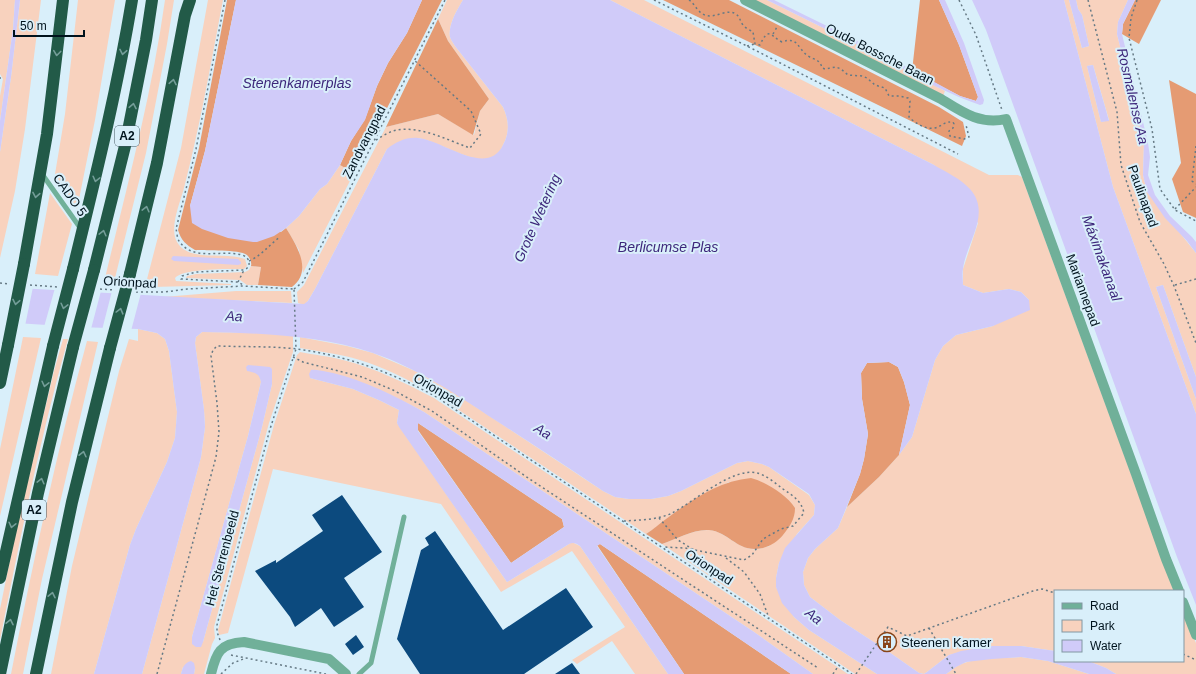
<svg xmlns="http://www.w3.org/2000/svg" width="1196" height="674" font-family="Helvetica,sans-serif">
	<style>
		.green { fill: #f8d2be; fill-rule: evenodd }
		.forest { fill: #e59b73 }
		.water { fill: #d0cbf9; fill-rule: evenodd }
		.pier { fill: #d9effa }
		.building { fill: #0c4a7e }
		.lines { fill: none; stroke-linecap: round; stroke-linejoin: round }
		.path { stroke: #667a85; stroke-width: 1.5; stroke-dasharray: 2 3; stroke-linecap: butt }
		.lane { stroke: #70b099; stroke-width: 5 }
		.street { stroke: #70b099; stroke-width: 10 }
		.highway { stroke: #225a48; stroke-width: 12 }
		.highway-bridge { stroke: #225a48; stroke-width: 12 }
		.oneway { stroke: #749d98 }
		.labels { text-anchor: middle; dominant-baseline: central; stroke-width: 4; stroke-linejoin: round; paint-order: stroke }
		.shield { fill: #d9effa; stroke: #41555f; stroke-width: 1 }
		.shield-label { font-size: 12px; font-weight: bold; fill: #00131d }
		.street-label { font-size: 13px; fill: #00131d; stroke: #d9effa }
		.poi-label { font-size: 13px; fill: #00131d; stroke: #d9effa; text-anchor: start }
		.water-label { font-size: 14px; font-style: italic; fill: #3d277b; stroke: #d9effa }
	</style>
	<rect width="100%" height="100%" fill="#d9effa"/>
	<!-- green -->
	<path class="green" d="M0,0h15l-2,29 -13,92v-25l3,-17 -3,-5z
		M20,0h21l-16,129 -10,62 -15,67v-106l11,-75z
		M78,0h37l-20,120 -18,89 -22,-35 10,-60z
		M165,0h9l-7,44 -21,109 -31,125h-10c22,-92 47,-184 60,-278z
		M208,0h15c-12,63 -23,126 -39,188 -4,15 -15,40 -7,54 12,21 48,9 68,17l2,7 -3,3c-15,0 -60,-1 -69,9l1,3 55,3v1l-79,2v-3l-6,-1 35,-135z
		M447,0h16c-6,10 -15,25 -13,37 1,3 4,7 5,9l48,61c6,13 7,25 0,38 -3,8 -9,14 -18,14 -17,2 -48,-18 -67,-21l-31,11 -72,140 -7,12 -4,4 -6,-2 -1,-11 7,-7 82,-158 52,-13 36,21 6,-24 9,-12 -41,-58 -10,-22z
		M610,0h34l345,175h29l4,2 152,414h-119v60l-34,-5h-29l-43,9 -22,17 -3,2 -5,-1 -30,-21 -49,-32 -30,-23 -6,-12 -1,-13 5,-14 7,-9 23,-21 9,-21 32,-30 20,-22 13,-18 23,-77 8,-14 13,-11 37,-9 36,-26 -8,-8 -12,-3 -26,4 -20,-8v-16l15,-46 -44,-58z
		M749,0h18l115,57 2,-3 10,6 -1,3 19,11 33,17 -2,5z
		M1064,0h5l13,48 7,-2 -7,-31 -4,-6 -2,-9h52l-10,22 -1,12 27,109 -1,32 4,17 49,61v124l-33,-92 -7,2 40,112v15l-83,-227zM1093,65l16,55 -8,2 -14,-56z
		M340,165l14,8 -51,100 -4,-23 -13,-22 13,-12 21,-27 7,-5z
		M50,193l22,31 -14,52 -23,-2z
		M251,266l10,1 -3,18h-11l-7,-5 -54,-2 1,-2 9,-2 49,-2 4,-2z
		M236,291h55l1,12 -129,-6z
		M138,329l19,4 8,6 4,12 8,61 -1,14 -1,12 -8,24 -31,67 -6,16 -36,129h-43l21,-108 47,-195 10,-32 9,2z
		M202,332l62,1 29,3v16l-24,71 -55,204 1,11 -3,6 -8,30h-10l1,-6 -12,-1 -2,7h-39l59,-217 4,-30 -1,-17 -9,-67 1,-6zM257,373l15,11 -10,43 -59,215 -11,-5 56,-201 13,-54 -1,-6z
		M23,337l18,1 -41,178v-67z
		M300,337l47,9 26,7 42,18 35,19 153,101 12,6 14,2h22l17,-3 13,-5 56,-28 11,-2 14,3 7,3 40,28 6,10 -1,10 -17,19 -18,29 -3,15v9l18,30 15,13 68,44h-22l-193,-130c15,-5 31,-15 48,-14 15,2 26,17 42,19 6,1 12,-2 18,-3l-41,-64c-14,8 -29,13 -42,22 -15,9 -26,21 -41,30l-210,-139c-22,-12 -44,-24 -67,-32 -22,-8 -46,-11 -69,-15z
		M63,339h5c-28,99 -48,200 -68,301v-31l15,-74 39,-164z
		M87,341l11,1 -56,237 -19,95h-12c22,-112 46,-223 76,-333z
		M300,352c14,3 29,4 43,8 32,8 62,23 91,38l414,276h-35l-59,-42 -330,-220c-37,-20 -67,-34 -109,-42l-5,8 43,11 28,12 18,9 -2,13 110,159 62,-38 3,-2 8,4 88,128h-33l-23,-33 -35,23 -5,-4 53,-33 -53,-76 -71,41 -60,-88 -168,-35 -45,164 -9,2 -1,-5 56,-205 23,-70z
		M1183,612l13,31v31h-80l-10,-6 -18,-7h95z
		M1021,657l27,4 41,13h-143c6,-4 11,-9 18,-11 15,-6 41,-5 57,-6z"/>
	<!-- forest -->
	<path class="forest" d="M227,0h9l-31,151 -15,55 91,26 5,-4c11,18 27,43 6,59l-34,-2 3,-18 -10,-1c1,-4 -1,-8 -4,-11 -8,-6 -41,-4 -52,-5 -9,-5 -14,-10 -17,-20l21,-82z
		M422,0h20l-88,173 -14,-8 11,-24 14,-22 12,-33 11,-23 19,-30z
		M663,0h66l210,107 24,15 3,14 -4,10z
		M920,0h19l20,45 19,52 -2,4 -16,-5 -48,-25z
		M1135,0h26l-22,44 -17,-10 1,-10z
		M438,19l10,22 41,58 -9,12 -7,24 -35,-21 -52,13z
		M1169,80l27,14v124l-13,-6 -11,-33 9,-16z
		M889,362l9,5 6,15 6,23 -11,50 -20,22 -32,30 13,-33 4,-15 4,-25 -6,-35 -1,-26 6,-10z
		M418,423l144,96 2,8 -53,36 -93,-133z
		M751,478c15,4 36,17 44,30 0,11 -5,18 -12,27 -5,6 -12,11 -20,13 -25,6 -33,-16 -54,-18 -16,-1 -32,9 -47,14l-16,-10c8,-5 13,-10 20,-15 25,-19 53,-38 85,-41z
		M600,544l191,130h-107l-87,-129z"/>
	<!-- water -->
	<path class="water" d="M15,0h5l-9,77 -11,75v-31l13,-92z
		M236,0h186l-15,33 -19,30 -11,23 -12,34 -14,21 -11,24 -13,19 -7,5 -21,27 -13,12 -12,8 -17,6h-4l-25,-4 -26,-9 -10,-6 -2,-17 15,-55z
		M463,0h147l324,165c12,7 27,14 36,24 22,25 -4,54 -7,80 -1,5 0,11 0,16l20,8 26,-4 12,3 8,8 1,10 -37,16 -37,9 -13,11 -8,14 -23,77 -13,18 11,-50 -6,-23 -6,-15 -9,-5 -22,1 -6,10 1,26 6,35 -4,25 -4,15 -22,54 -23,21 -7,9 -5,14 1,13 6,12 30,23 49,32 30,21 5,1 3,-2 22,-17 12,-4 31,-5h29l34,5v10h33l18,7 10,6h-27l-41,-13 -27,-4 -29,2 -26,3 -10,5 -10,7h-69l-68,-44 -15,-13 -12,-14 -6,-16v-9l3,-15 6,-15 29,-33 1,-10 -6,-11 -40,-27 -7,-3 -14,-3 -11,2 -56,28 -13,5 -17,3h-22l-14,-2 -12,-6c-36,-24 -72,-48 -108,-71 -39,-26 -78,-52 -122,-67 -55,-18 -113,-20 -171,-21l-6,5 -1,6 9,67 1,17 -4,30 -59,217h-48l36,-129 6,-16 31,-67 8,-24 2,-26 -8,-61 -4,-12 -8,-6 -19,-4 -60,-2 -78,-5v-35l304,17 4,-3 7,-12 72,-140c9,-7 19,-12 31,-11 25,2 69,40 85,7 7,-13 6,-25 0,-38l-48,-61c-1,-2 -4,-6 -5,-9 -2,-12 7,-27 13,-37z
		M767,0h7l110,54 -2,3z
		M939,0h6l19,43 20,57 -1,4 -3,1c-31,-11 -59,-25 -87,-42l1,-3 66,36 16,5 2,-4 -19,-52z
		M972,0h92l49,187 83,227v191l-19,-48 -191,-527z
		M1069,0h7l2,9 4,6 7,31 -7,2z
		M1128,0h7l-12,24 -1,10 26,109 2,14 -2,18 7,20 15,21 22,21 4,5v11l-9,-12 -22,-23 -18,-26 -4,-17 1,-32 -27,-109 1,-12z
		M1093,65c5,19 11,37 16,56l-8,1 -14,-56z
		M173,256l65,3 3,3v2l-3,1 -64,-4 -3,-2z
		M1163,285l33,92v22l-40,-112z
		M248,365l22,2 2,2v15l-10,43 -59,215 -2,5h-5l-4,-3v-7l56,-201 13,-54c-2,-9 -5,-9 -14,-11l-1,-4z
		M311,370c7,-1 14,2 22,3 33,8 62,23 91,39l330,220 59,42h-22l-191,-130 -3,2 87,128h-16l-88,-128c-4,-3 -7,-4 -11,-2l-62,38 -108,-155 -2,-4 2,-13 -18,-9 -28,-12 -43,-11 -1,-4zM418,423l144,96 2,8 -53,36 -93,-132z
		M191,661l3,2 1,5 -1,6h-13c2,-7 3,-11 10,-13z"/>
	<!-- pier -->
	<path class="pier" d="M0,285l33,2 -8,39 -25,-2z
		M55,288l46,3 -10,38 -47,-2z
		M112,291l29,2 -10,38 -29,-1z"/>
	<!-- building -->
	<path class="building" d="M342,495l40,57 -38,26 20,29 -30,20 -13,-19 -26,19 -5,-10 -35,-46 21,-11v3l47,-32 -11,-16z
		M435,531l68,99 63,-42 27,39 -69,47h-104l-23,-35 24,-89 8,-5 -4,-7z
		M885,633l11,7 -7,11 -11,-8z
		M356,635l8,12 -11,8 -8,-11z
		M572,663l8,11h-25z"/>
	<g class="lines">
		<!-- path -->
		<path class="path" d="M225,0l-29,149 -20,80c1,3 1,9 3,12 14,21 42,8 63,14 8,2 10,12 2,15l-48,2 -14,4 -1,3 57,3 5,3v1
			M654,0l93,46 211,108
			M689,0c6,4 9,13 16,15 10,4 22,-7 31,-1 4,3 4,7 7,11 2,3 7,5 10,7l2,12 5,1c9,-20 11,-8 22,-3 16,-6 15,6 26,14 6,4 12,3 14,12l3,1 11,-2 5,2 7,6 14,1 5,2 8,7 10,3 4,8h10l9,2 2,3 -1,16c6,6 17,13 26,11 7,-2 10,-7 18,-6l1,2 -1,4 -4,3 1,5 14,3 5,-2 -3,-12
			M959,0l17,35 26,75
			M1088,0l29,112 4,53 19,57 24,42 10,22 22,57
			M1137,0l-6,18 -2,20 23,91 8,60 15,21 21,11
			M773,34l4,-7
			M747,46l8,-2
			M0,77v5
			M376,140c5,-3 11,-7 17,-9 25,-7 54,9 77,17l11,-14 -10,-23 -57,-51
			M1196,146l-4,35 4,3
			M1175,209l21,-22
			M249,261c12,-5 20,-16 31,-24
			M238,282l6,-12
			M0,283l10,1
			M30,285l28,2
			M1175,285l21,-6
			M100,289l14,1
			M294,289l9,-7 142,-282
			M136,292h29l22,-3 56,-3 50,3
			M293,357l10,5 59,15 31,13 39,21 99,69 287,188
			M659,518l19,22 16,10
			M624,521c15,-1 34,-1 48,-8 22,-11 60,-46 85,-40 9,2 18,10 26,16 10,7 18,11 21,24l-11,13 -12,3 -18,10 -11,16 -8,5 -59,-12 -22,-1
			M726,558l18,14 16,22 9,24
			M929,628l27,46
			M220,640l-3,-8v-7l53,-196 26,-80 -2,-60
			M1183,654l13,6
			M231,655l95,19
			M157,674l59,-217 3,-25 -2,-29 -6,-47 2,-6 4,-4c27,1 54,0 80,3 51,7 93,23 138,47l417,278
			M221,674l12,-11 13,-5
			M833,674l6,-9
			M856,674l32,-47 19,9 126,-45 9,-2 13,4"/>
		<!-- lane -->
		<path class="lane" d="M42,174l39,55
			M359,674l12,-11 33,-146"/>
		<!-- street -->
		<path class="street" d="M745,0l196,99c21,13 39,26 65,20l130,355 30,85 13,32
			M1183,602l13,33
			M211,674c5,-21 9,-31 33,-32l85,17 17,15"/>
		<!-- highway -->
		<path class="highway" d="M24,264l23,-130 16,-134
			M73,269c22,-90 44,-178 59,-269
			M94,270l31,-124 21,-106 6,-40
			M130,274l27,-111 28,-148 5,-15
			M0,383l8,-38
			M0,578l53,-232
			M0,674l38,-181 35,-146
			M36,674l36,-172 38,-154"/>
		<!-- highway-bridge -->
		<path class="highway-bridge" d="M8,345l16,-81
			M53,346l20,-77
			M73,347l21,-77
			M110,348l20,-74"/>
	</g>
	<!-- one-way arrows -->
	<defs><path id="oneway-chevron" d="M-2-3.5L2.5 0L-2 3.5" fill="none" stroke-width="1.6" stroke-linecap="round" stroke-linejoin="round"/></defs>
	<g class="oneway">
		<use href="#oneway-chevron" transform="translate(123 52) rotate(101)"/>
		<use href="#oneway-chevron" transform="translate(57 53) rotate(97)"/>
		<use href="#oneway-chevron" transform="translate(173 82) rotate(-79)"/>
		<use href="#oneway-chevron" transform="translate(133 106) rotate(-79)"/>
		<use href="#oneway-chevron" transform="translate(96 179) rotate(104)"/>
		<use href="#oneway-chevron" transform="translate(36 195) rotate(100)"/>
		<use href="#oneway-chevron" transform="translate(146 209) rotate(-76)"/>
		<use href="#oneway-chevron" transform="translate(103 233) rotate(-76)"/>
		<use href="#oneway-chevron" transform="translate(16 302) rotate(101)"/>
		<use href="#oneway-chevron" transform="translate(64 306) rotate(104)"/>
		<use href="#oneway-chevron" transform="translate(120 311) rotate(-75)"/>
		<use href="#oneway-chevron" transform="translate(45 384) rotate(103)"/>
		<use href="#oneway-chevron" transform="translate(83 454) rotate(-77)"/>
		<use href="#oneway-chevron" transform="translate(41 481) rotate(-76)"/>
		<use href="#oneway-chevron" transform="translate(12 525) rotate(103)"/>
		<use href="#oneway-chevron" transform="translate(52 595) rotate(-78)"/>
		<use href="#oneway-chevron" transform="translate(10 622) rotate(-78)"/>
	</g>
	<!-- icons -->
	<defs>
		<g id="building-ring" transform="scale(1)"><circle r="9.5" fill="#d9effa" stroke="#884418" stroke-width="1.5"/><path d="M-4-6H4V6H1V3H-1V6H-4ZM-2.5-4.3h1.7v1.8h-1.7ZM.8-4.3h1.7v1.8H.8ZM-2.5-1h1.7V.8h-1.7ZM.8-1h1.7V.8H.8Z" fill="#884418"/></g>
	</defs>
	<g fill-rule="evenodd">
		<use href="#building-ring" x="887" y="642"/>
	</g>
	<g class="labels">
		<!-- shield labels -->
		<g class="shield">
			<rect x="115" y="126" width="24" height="20" rx="3"/>
			<rect x="22" y="500" width="24" height="20" rx="3"/>
		</g>
		<g class="shield-label">
			<text x="127" y="136">A2</text>
			<text x="34" y="510">A2</text>
		</g>
		<!-- street labels -->
		<g class="street-label">
			<text transform="translate(880 54) rotate(27)">Oude Bossche Baan</text>
			<text transform="translate(364 142) rotate(-63)">Zandvangpad</text>
			<text transform="translate(70 195) rotate(55)">CADO 5</text>
			<text transform="translate(1143 196) rotate(70)">Paulinapad</text>
			<text transform="translate(130 282) rotate(3)">Orionpad</text>
			<text transform="translate(1083 290) rotate(70)">Mariannepad</text>
			<text transform="translate(438 390) rotate(30)">Orionpad</text>
			<text transform="translate(222 558) rotate(-75)">Het Sterrenbeeld</text>
			<text transform="translate(709 567) rotate(33)">Orionpad</text>
		</g>
		<!-- poi labels -->
		<g class="poi-label">
			<text x="901" y="642">Steenen Kamer</text>
		</g>
		<!-- water labels -->
		<g class="water-label">
			<text x="297" y="83">Stenenkamerplas</text>
			<text transform="translate(1133 96) rotate(77)">Rosmalense Aa</text>
			<text transform="translate(537 218) rotate(-66)">Grote Wetering</text>
			<text x="668" y="247">Berlicumse Plas</text>
			<text transform="translate(1102 258) rotate(70)">Máximakanaal</text>
			<text transform="translate(234 316) rotate(3)">Aa</text>
			<text transform="translate(543 431) rotate(33)">Aa</text>
			<text transform="translate(814 616) rotate(39)">Aa</text>
		</g>
	</g>
	<!-- legend -->
	<rect x="1054" y="590" width="130" height="72" fill="#d9effa" stroke="#8297a2"/>
	<rect x="1062" y="603" width="20" height="6" fill="#70b099" stroke="#8297a2"/>
	<text x="1090" y="610" font-size="12" fill="#00131d">Road</text>
	<rect x="1062" y="620" width="20" height="12" fill="#f8d2be" stroke="#8297a2"/>
	<text x="1090" y="630" font-size="12" fill="#00131d">Park</text>
	<rect x="1062" y="640" width="20" height="12" fill="#d0cbf9" stroke="#8297a2"/>
	<text x="1090" y="650" font-size="12" fill="#00131d">Water</text>
	<!-- scale -->
	<path d="M14 30v6h70v-6" fill="none" stroke="#00131d" stroke-width="2"/>
	<text x="20" y="30" font-size="12" fill="#00131d" stroke="#d9effa" stroke-width="3" paint-order="stroke">50 m</text>
</svg>
